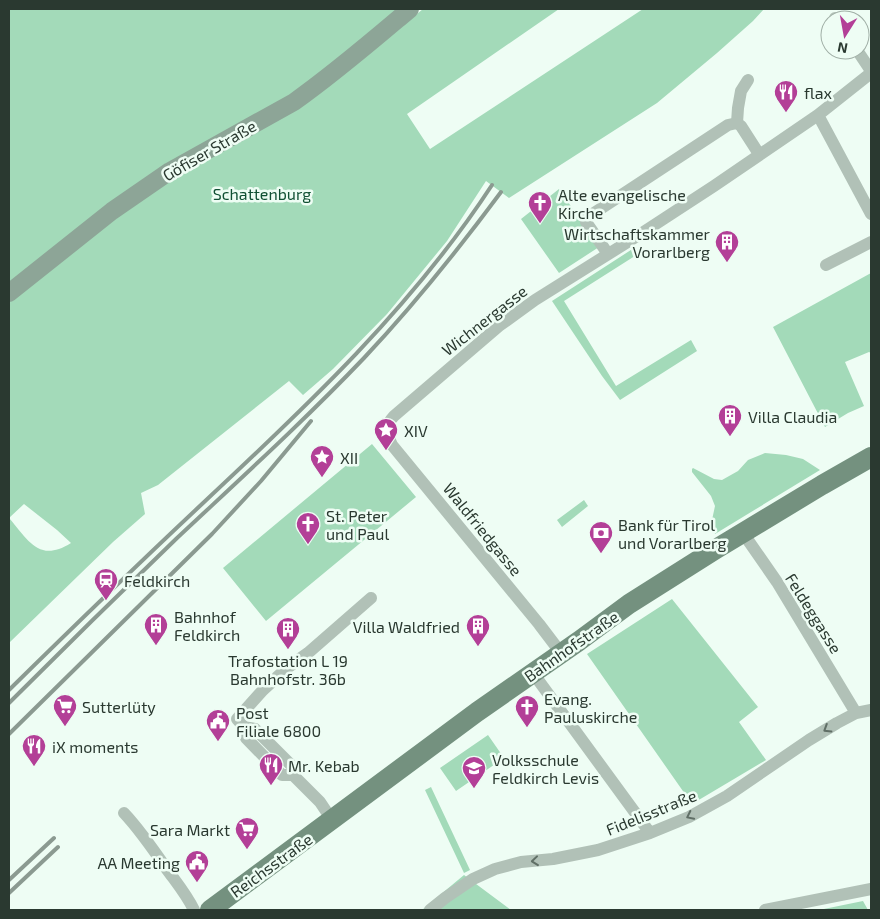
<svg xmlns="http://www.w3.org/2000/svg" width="880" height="919" font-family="'Exo 2',sans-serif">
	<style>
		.green { fill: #a3dab9; fill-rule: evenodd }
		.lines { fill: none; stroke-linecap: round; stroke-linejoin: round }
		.minor { stroke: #b1c1b7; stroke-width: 12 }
		.secondary { stroke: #8da597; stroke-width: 18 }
		.primary { stroke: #74917f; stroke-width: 20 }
		.rail { stroke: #8b9a91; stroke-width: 4 }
		.oneway { stroke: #606f66 }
		.labels { text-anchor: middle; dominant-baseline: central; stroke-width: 5; stroke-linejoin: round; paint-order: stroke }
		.poi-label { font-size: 16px; fill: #2a3930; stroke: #eefdf4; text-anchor: start }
		.street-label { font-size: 16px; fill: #2a3930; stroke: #eefdf4 }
		.park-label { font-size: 16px; fill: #105033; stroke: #eefdf4 }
	</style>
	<rect width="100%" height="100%" fill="#eefdf4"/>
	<!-- green -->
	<path class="green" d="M9,9h392l-43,54 65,-54h136l-152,105 23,35 213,-140h121l-11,12 -36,32 -60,50 -148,95 -23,-17 -39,60 -60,73 -54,55 -30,26 -14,-14 -131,104 -17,8 4,21 -32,28 -104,101zM24,504l33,26 14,13c-32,20 -42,-2 -62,-25z
		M559,189l40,58 -40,26 -38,-54z
		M634,248l4,6 -74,47 52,85 75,-46 6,11 -77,49 -18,-24 -50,-75z
		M871,273v80l-2,-1 -24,10 19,44 -16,7 -23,14 -52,-100z
		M372,444l44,53 -150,124 -43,-53z
		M765,453l21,2 17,4 17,11 -105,64 -3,-14 3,-14 -4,-10 -19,-24v-3l1,-1 21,11 8,1 16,-9 10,-11z
		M584,500l4,6 -26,21 -5,-7z
		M672,599l86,108 -19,15 27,38 -74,44 -105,-150z
		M488,735l16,23 -48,33 -16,-23z
		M431,787l39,83 -6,3 -39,-83z
		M464,875l47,35h-89z
		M863,901l5,9h-49z"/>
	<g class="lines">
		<!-- minor -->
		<path class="minor" d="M835,18l2,2
			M857,50l14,21
			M818,115l53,99
			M737,123l1,-15 3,-17 7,-11
			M608,254l-22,-32v-4l2,-1 140,-92 9,-2 4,3 18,28
			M826,265l45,-23
			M743,533l34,49 79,131
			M561,653l-22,-29 -147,-179c-6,-14 -9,-17 2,-29l105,-90 36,-26 107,-67 72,-47 104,-71 53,-42
			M533,673l117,160
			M244,727l2,11 36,37h11
			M124,813c16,17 29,36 42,55 10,14 21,27 28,42
			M332,820l-12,-18 -27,-27 -1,-9 -37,-37 -11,-2 -7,-8 26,-29 24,-22 21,-15 63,-55
			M430,910l15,-12 28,-19 22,-10 26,-7 32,-3 45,-9 52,-17 39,-16 38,-21 82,-56 28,-17 19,-10 15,-3
			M765,910l106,-21"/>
		<!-- secondary -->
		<path class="secondary" d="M9,293l103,-82 58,-40 124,-69c41,-29 78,-61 116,-93"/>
		<!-- primary -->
		<path class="primary" d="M210,910l267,-198 102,-71 50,-37 87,-55 106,-64 49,-28"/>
		<!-- rail -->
		<path class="rail" d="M9,690c64,-63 128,-125 193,-186 105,-98 211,-198 290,-319
			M9,703c55,-55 111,-110 167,-164 64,-60 128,-118 188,-181 49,-52 94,-108 137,-166
			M9,734l203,-200 49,-53 50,-60
			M9,880l45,-42
			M9,893l49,-46"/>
	</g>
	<!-- one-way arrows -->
	<defs><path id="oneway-chevron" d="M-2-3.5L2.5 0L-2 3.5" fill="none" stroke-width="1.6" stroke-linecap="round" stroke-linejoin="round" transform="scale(1.25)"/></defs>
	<g class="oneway">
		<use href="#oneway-chevron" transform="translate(827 729) rotate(148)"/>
		<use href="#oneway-chevron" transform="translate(690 816) rotate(154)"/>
		<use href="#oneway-chevron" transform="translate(535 861) rotate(174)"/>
	</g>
	<!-- icons -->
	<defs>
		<g id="restaurant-pin" transform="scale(1.25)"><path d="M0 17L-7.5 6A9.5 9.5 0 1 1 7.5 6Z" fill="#b33f97" stroke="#eefdf4"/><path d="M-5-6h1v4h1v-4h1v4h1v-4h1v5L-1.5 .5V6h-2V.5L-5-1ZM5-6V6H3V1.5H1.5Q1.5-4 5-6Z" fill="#fff"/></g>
		<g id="church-pin" transform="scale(1.25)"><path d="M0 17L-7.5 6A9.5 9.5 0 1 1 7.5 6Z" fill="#b33f97" stroke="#eefdf4"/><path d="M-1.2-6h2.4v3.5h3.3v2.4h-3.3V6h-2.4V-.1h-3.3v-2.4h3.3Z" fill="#fff"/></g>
		<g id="building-pin" transform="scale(1.25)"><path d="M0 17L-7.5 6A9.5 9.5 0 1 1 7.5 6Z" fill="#b33f97" stroke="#eefdf4"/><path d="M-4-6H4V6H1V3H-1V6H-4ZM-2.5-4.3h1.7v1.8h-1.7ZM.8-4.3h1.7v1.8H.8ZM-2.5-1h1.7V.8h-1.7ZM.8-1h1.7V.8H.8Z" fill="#fff"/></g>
		<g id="sight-pin" transform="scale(1.25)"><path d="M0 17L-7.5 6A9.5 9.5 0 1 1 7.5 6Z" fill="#b33f97" stroke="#eefdf4"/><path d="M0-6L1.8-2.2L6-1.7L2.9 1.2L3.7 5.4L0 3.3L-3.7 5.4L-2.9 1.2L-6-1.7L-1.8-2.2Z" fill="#fff"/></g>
		<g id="bank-pin" transform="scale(1.25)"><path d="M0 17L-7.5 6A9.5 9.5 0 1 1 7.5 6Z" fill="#b33f97" stroke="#eefdf4"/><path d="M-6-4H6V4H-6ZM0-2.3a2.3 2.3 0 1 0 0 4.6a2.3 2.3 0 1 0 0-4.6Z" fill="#fff"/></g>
		<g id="station-pin" transform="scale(1.25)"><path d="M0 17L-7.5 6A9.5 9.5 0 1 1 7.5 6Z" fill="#b33f97" stroke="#eefdf4"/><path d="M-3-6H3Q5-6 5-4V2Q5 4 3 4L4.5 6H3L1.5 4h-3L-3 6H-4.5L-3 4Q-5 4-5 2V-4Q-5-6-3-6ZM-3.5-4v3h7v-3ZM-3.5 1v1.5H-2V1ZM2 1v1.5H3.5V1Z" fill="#fff"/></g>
		<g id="supermarket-pin" transform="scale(1.25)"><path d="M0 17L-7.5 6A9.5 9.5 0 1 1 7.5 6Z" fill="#b33f97" stroke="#eefdf4"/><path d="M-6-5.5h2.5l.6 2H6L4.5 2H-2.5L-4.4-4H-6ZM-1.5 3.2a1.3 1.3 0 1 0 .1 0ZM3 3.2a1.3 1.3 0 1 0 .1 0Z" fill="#fff"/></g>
		<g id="civic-pin" transform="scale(1.25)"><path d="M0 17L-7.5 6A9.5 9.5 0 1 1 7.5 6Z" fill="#b33f97" stroke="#eefdf4"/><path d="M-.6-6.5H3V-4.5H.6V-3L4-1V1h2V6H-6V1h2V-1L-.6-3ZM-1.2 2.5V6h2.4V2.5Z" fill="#fff"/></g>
		<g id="school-pin" transform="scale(1.25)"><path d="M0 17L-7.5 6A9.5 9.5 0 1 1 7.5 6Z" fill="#b33f97" stroke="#eefdf4"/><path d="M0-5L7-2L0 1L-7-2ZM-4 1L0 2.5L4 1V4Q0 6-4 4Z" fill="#fff"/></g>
	</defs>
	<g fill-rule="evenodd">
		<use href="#restaurant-pin" x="786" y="92"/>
		<use href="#church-pin" x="540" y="203"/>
		<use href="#building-pin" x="727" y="242"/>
		<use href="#building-pin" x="730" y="416"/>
		<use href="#sight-pin" x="386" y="430"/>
		<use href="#sight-pin" x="322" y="457"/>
		<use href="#church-pin" x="308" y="524"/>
		<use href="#bank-pin" x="601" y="533"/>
		<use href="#station-pin" x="106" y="580"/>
		<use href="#building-pin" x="156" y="625"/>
		<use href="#building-pin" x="478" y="626"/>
		<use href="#building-pin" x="288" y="629"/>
		<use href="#supermarket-pin" x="65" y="706"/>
		<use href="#church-pin" x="527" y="707"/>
		<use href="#civic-pin" x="218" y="721"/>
		<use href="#restaurant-pin" x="34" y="746"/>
		<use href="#restaurant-pin" x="271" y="765"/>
		<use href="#school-pin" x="474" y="768"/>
		<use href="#supermarket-pin" x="247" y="829"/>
		<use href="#civic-pin" x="197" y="862"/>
	</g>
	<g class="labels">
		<!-- poi labels -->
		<g class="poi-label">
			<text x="804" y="92">flax</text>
			<text x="558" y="194">Alte evangelische<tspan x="558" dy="18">Kirche</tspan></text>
			<text x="710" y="233" text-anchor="end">Wirtschaftskammer<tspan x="710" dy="18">Vorarlberg</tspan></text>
			<text x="748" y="416">Villa Claudia</text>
			<text x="404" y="430">XIV</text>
			<text x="340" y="457">XII</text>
			<text x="326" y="515">St. Peter<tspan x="326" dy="18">und Paul</tspan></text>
			<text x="618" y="524">Bank für Tirol<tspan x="618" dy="18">und Vorarlberg</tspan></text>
			<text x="124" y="580">Feldkirch</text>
			<text x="174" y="616">Bahnhof<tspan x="174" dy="18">Feldkirch</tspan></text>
			<text x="460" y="626" text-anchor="end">Villa Waldfried</text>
			<text x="288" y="660" text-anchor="middle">Trafostation L 19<tspan x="288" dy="18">Bahnhofstr. 36b</tspan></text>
			<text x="544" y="698">Evang.<tspan x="544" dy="18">Pauluskirche</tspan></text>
			<text x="82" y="706">Sutterlüty</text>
			<text x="236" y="712">Post<tspan x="236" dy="18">Filiale 6800</tspan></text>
			<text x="52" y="746">iX moments</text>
			<text x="492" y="759">Volksschule<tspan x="492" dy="18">Feldkirch Levis</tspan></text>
			<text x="288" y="765">Mr. Kebab</text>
			<text x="230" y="829" text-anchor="end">Sara Markt</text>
			<text x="180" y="862" text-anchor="end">AA Meeting</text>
		</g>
		<!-- street labels -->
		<g class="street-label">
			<text transform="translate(209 150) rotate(-30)">Göfiser Straße</text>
			<text transform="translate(484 320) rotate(-38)">Wichnergasse</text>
			<text transform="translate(483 529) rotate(51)">Waldfriedgasse</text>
			<text transform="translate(814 613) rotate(58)">Feldeggasse</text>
			<text transform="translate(571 646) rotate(-35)">Bahnhofstraße</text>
			<text transform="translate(651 812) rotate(-22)">Fidelisstraße</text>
			<text transform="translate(271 865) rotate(-36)">Reichsstraße</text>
		</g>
		<!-- park labels -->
		<g class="park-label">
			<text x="262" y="193">Schattenburg</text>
		</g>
	</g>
	<!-- border -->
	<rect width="880" height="919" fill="none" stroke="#2a3930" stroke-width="20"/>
	<!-- north arrow -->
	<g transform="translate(845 35) rotate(191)"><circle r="24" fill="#eefdf4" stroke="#a0afa6"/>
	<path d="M0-4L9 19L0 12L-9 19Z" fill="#b33f97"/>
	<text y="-8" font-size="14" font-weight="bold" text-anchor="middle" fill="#2a3930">N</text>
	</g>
</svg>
